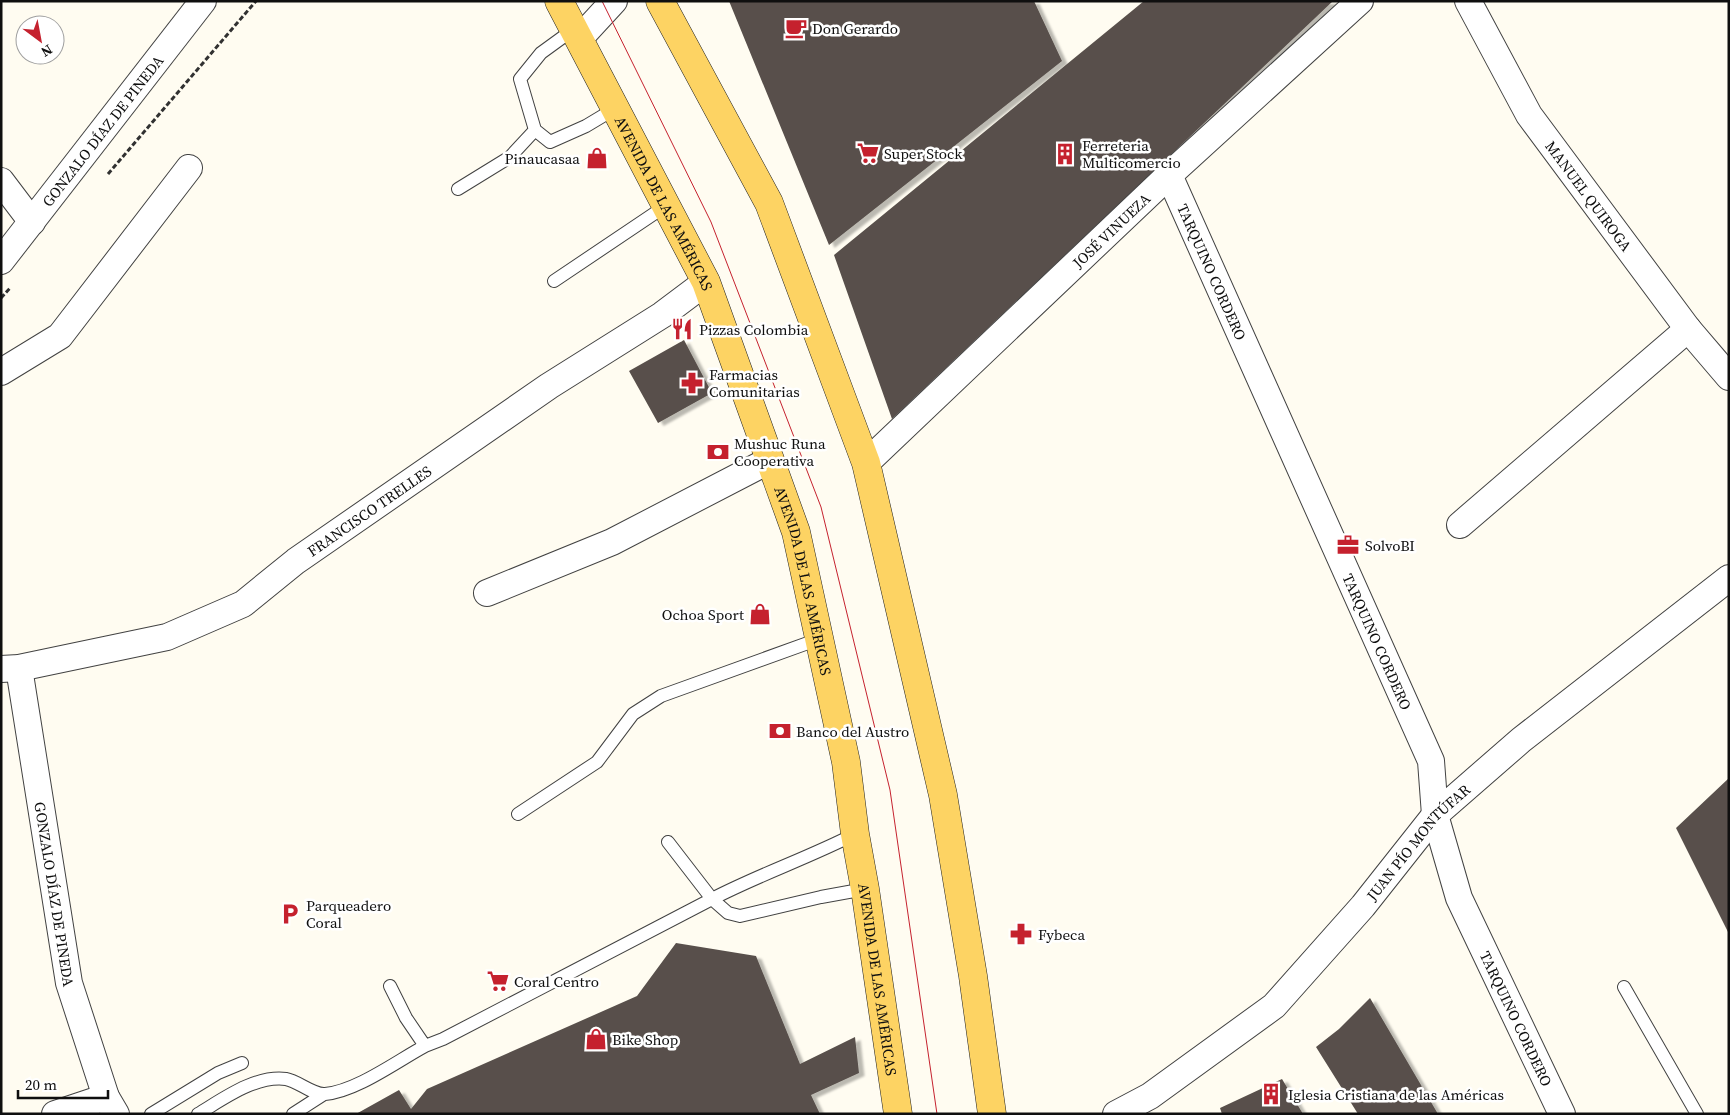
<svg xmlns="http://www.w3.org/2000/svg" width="1730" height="1115" font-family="'Source Serif 4',serif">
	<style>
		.building { fill: #58504b; filter: url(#shadow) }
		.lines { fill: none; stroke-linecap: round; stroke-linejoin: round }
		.lane-casing { stroke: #424242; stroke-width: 14 }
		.street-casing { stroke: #424242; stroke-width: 28 }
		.primary-casing { stroke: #202020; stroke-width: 29 }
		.path { stroke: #313131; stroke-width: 3; stroke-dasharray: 5 2.5; stroke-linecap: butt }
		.lane { stroke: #fff; stroke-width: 12 }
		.street { stroke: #fff; stroke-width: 26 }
		.primary { stroke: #fdd363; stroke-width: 28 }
		.tram { stroke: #c5212e; stroke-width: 1 }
		.labels { text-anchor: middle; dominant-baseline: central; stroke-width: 5; stroke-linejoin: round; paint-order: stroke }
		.poi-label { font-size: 15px; fill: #0f0f0f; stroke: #fff; text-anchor: start }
		.street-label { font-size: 15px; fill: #0f0f0f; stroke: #fff }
	</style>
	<defs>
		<filter id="shadow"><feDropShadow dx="5.5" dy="3" stdDeviation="1" flood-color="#0004"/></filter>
	</defs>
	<rect width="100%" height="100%" fill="#fffcf1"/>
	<!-- building -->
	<path class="building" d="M729,1h305l28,60 -233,184z
		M1144,1h189l-441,418 -58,-164z
		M684,340l28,53 -54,30 -29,-52z
		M1729,778v156l-53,-106z
		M676,943l80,13 44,108 55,-27 4,36 -48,22 9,19h-464l43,-24 12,19 16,-20 210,-93z
		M1370,998l68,116h-80l-42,-67 23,-18z
		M1282,1079l21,35h-81l-2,-6z"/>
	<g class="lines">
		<!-- lane casing -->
		<g class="lane-casing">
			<path id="lane" d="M535,130l15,12 36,-16 30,-18
				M458,189l52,-32 25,-27 -15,-51 21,-26 33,-24
				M554,281l113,-76
				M518,814l79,-52 36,-48 28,-18 158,-57
				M668,842l44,57c46,-24 96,-41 143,-65
				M390,986l16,32 19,28 18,-7 269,-140 16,14 12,3 81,-19 44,-8
				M1624,987l73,127
				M151,1114l67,-41 24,-10
				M198,1114c25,-15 57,-39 88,-35 12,2 27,16 39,15 32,-3 72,-33 100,-48
				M293,1114l31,-20"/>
		</g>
		<!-- street casing -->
		<g class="street-casing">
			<g id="street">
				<path id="s1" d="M1468,1l61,114 159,214 41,48"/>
				<path d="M579,39l35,-38"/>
				<path id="s2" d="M1169,175l262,586 4,54 24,83 103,216"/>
				<path d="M1,181l31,41"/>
				<path id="s3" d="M1,261l202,-260"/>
				<path d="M1,372l59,-36 129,-168"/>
				<path id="s4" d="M866,463l303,-288 191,-174"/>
				<path d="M1460,525l228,-196"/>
				<path d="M487,593l125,-51 158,-82"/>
				<path id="s5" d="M19,668l50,315 37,114 10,17"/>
				<path id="s6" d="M1,669l18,-1 148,-31 76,-33 53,-43 253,-175 113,-71 44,-33"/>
				<path d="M55,1114l51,-17"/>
				<path id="s7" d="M1116,1114l34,-18 124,-90 89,-100 72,-91 86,-75 208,-162"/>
			</g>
		</g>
		<!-- primary casing -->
		<g class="primary-casing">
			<g id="primary">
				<path id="s8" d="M559,1l147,281 90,250 50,230 9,72 10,55 33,225"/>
				<path d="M660,1l109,202 97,260 77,332 30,181 19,138"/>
			</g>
		</g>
		<!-- path -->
		<path class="path" d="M108,174l148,-173
			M1,298l9,-10"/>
		<!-- lane -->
		<use href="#lane" class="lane"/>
		<!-- street -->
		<use href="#street" class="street"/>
		<!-- primary -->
		<use href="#primary" class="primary"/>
		<!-- tram -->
		<path class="tram" d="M602,1l109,221 110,285 69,283 47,324"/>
	</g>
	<!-- icons -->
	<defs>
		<g id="cafe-bare" transform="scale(1.725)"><path d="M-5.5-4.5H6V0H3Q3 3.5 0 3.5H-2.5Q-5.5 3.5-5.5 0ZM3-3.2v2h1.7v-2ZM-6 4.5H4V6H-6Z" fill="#c5212e" stroke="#fff" stroke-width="2.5" paint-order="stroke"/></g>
		<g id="supermarket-bare" transform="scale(1.725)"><path d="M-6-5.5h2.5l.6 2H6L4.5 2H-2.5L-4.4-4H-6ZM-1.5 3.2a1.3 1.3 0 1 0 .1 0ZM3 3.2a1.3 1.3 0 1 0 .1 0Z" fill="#c5212e" stroke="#fff" stroke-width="2.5" paint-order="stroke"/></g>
		<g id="building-bare" transform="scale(1.725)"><path d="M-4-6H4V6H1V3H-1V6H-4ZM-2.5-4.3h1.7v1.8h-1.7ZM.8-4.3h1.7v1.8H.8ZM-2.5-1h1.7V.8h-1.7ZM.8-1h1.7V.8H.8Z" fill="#c5212e" stroke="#fff" stroke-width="2.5" paint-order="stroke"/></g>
		<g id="shop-bare" transform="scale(1.725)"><path d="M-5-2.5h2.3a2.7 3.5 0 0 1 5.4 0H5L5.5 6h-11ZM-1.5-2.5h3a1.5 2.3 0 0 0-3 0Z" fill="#c5212e" stroke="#fff" stroke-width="2.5" paint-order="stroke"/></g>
		<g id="restaurant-bare" transform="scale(1.725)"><path d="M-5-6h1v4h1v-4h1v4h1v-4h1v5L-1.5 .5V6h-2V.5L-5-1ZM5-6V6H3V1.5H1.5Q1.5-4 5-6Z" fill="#c5212e" stroke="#fff" stroke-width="2.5" paint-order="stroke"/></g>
		<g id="pharmacy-bare" transform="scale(1.725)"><path d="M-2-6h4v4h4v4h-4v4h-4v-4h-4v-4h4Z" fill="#c5212e" stroke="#fff" stroke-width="2.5" paint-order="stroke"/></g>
		<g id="bank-bare" transform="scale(1.725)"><path d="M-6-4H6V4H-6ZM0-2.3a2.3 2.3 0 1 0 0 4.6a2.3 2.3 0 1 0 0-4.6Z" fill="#c5212e" stroke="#fff" stroke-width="2.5" paint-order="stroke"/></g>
		<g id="office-bare" transform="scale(1.725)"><path d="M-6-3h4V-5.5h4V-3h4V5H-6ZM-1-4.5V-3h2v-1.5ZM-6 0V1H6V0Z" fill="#c5212e" stroke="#fff" stroke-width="2.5" paint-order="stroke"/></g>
		<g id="parking-bare" transform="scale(1.725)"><path d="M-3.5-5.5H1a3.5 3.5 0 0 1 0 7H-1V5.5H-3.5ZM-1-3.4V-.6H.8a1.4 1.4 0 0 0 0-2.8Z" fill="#c5212e" stroke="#fff" stroke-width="2.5" paint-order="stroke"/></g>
	</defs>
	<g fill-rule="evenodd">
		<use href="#cafe-bare" x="796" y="28"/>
		<use href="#supermarket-bare" x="868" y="153"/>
		<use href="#building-bare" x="1065" y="154"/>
		<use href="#shop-bare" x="597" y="158"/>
		<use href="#restaurant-bare" x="682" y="329"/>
		<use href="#pharmacy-bare" x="692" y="383"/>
		<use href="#bank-bare" x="718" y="452"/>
		<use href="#office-bare" x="1348" y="545"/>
		<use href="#shop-bare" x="760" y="614"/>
		<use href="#bank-bare" x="780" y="731"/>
		<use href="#parking-bare" x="290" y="914"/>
		<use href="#pharmacy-bare" x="1021" y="934"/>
		<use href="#supermarket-bare" x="498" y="981"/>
		<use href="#shop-bare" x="596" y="1039"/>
		<use href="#building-bare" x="1271" y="1094"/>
	</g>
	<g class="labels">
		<!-- poi labels -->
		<g class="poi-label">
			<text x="812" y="28">Don Gerardo</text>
			<text x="1082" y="145">Ferreteria<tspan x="1082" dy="17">Multicomercio</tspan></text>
			<text x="884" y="153">Super Stock</text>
			<text x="580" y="158" text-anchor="end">Pinaucasaa</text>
			<text x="699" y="329">Pizzas Colombia</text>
			<text x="709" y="374">Farmacias<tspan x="709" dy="17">Comunitarias</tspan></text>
			<text x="734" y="443">Mushuc Runa<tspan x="734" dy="17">Cooperativa</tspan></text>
			<text x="1365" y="545">SolvoBI</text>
			<text x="744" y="614" text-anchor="end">Ochoa Sport</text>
			<text x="796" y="731">Banco del Austro</text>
			<text x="306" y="905">Parqueadero<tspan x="306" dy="17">Coral</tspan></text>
			<text x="1038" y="934">Fybeca</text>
			<text x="514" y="981">Coral Centro</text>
			<text x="612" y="1039">Bike Shop</text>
			<text x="1288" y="1094">Iglesia Cristiana de las Américas</text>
		</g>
		<!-- street labels -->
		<g class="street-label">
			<text stroke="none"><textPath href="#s3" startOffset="165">GONZALO DÍAZ DE PINEDA</textPath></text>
			<text stroke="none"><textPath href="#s1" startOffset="230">MANUEL QUIROGA</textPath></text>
			<text stroke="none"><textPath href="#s8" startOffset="228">AVENIDA DE LAS AMÉRICAS</textPath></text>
			<text stroke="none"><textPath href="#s4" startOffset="338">JOSÉ VINUEZA</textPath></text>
			<text stroke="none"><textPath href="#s2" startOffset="106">TARQUINO CORDERO</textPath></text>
			<text stroke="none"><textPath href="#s6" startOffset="409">FRANCISCO TRELLES</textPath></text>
			<text stroke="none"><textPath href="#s8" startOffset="632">AVENIDA DE LAS AMÉRICAS</textPath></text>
			<text stroke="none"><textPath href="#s2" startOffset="511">TARQUINO CORDERO</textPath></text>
			<text stroke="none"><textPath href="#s7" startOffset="410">JUAN PÍO MONTÚFAR</textPath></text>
			<text stroke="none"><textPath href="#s5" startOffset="229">GONZALO DÍAZ DE PINEDA</textPath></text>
			<text stroke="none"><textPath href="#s8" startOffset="1038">AVENIDA DE LAS AMÉRICAS</textPath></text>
			<text stroke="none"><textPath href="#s2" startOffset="916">TARQUINO CORDERO</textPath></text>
		</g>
	</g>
	<!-- border -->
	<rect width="1730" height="1115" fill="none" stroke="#0f0f0f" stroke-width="5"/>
	<!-- north arrow -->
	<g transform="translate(40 40) rotate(148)"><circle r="24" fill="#ffffff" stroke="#9f9f9f"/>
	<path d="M0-4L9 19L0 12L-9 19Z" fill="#c5212e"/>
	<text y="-8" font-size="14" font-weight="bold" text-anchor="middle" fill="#0f0f0f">N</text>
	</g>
	<!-- scale -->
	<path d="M18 1090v8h90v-8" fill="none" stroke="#0f0f0f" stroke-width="2.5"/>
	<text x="25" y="1090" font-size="15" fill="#0f0f0f" stroke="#ffffff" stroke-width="4" paint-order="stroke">20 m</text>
</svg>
